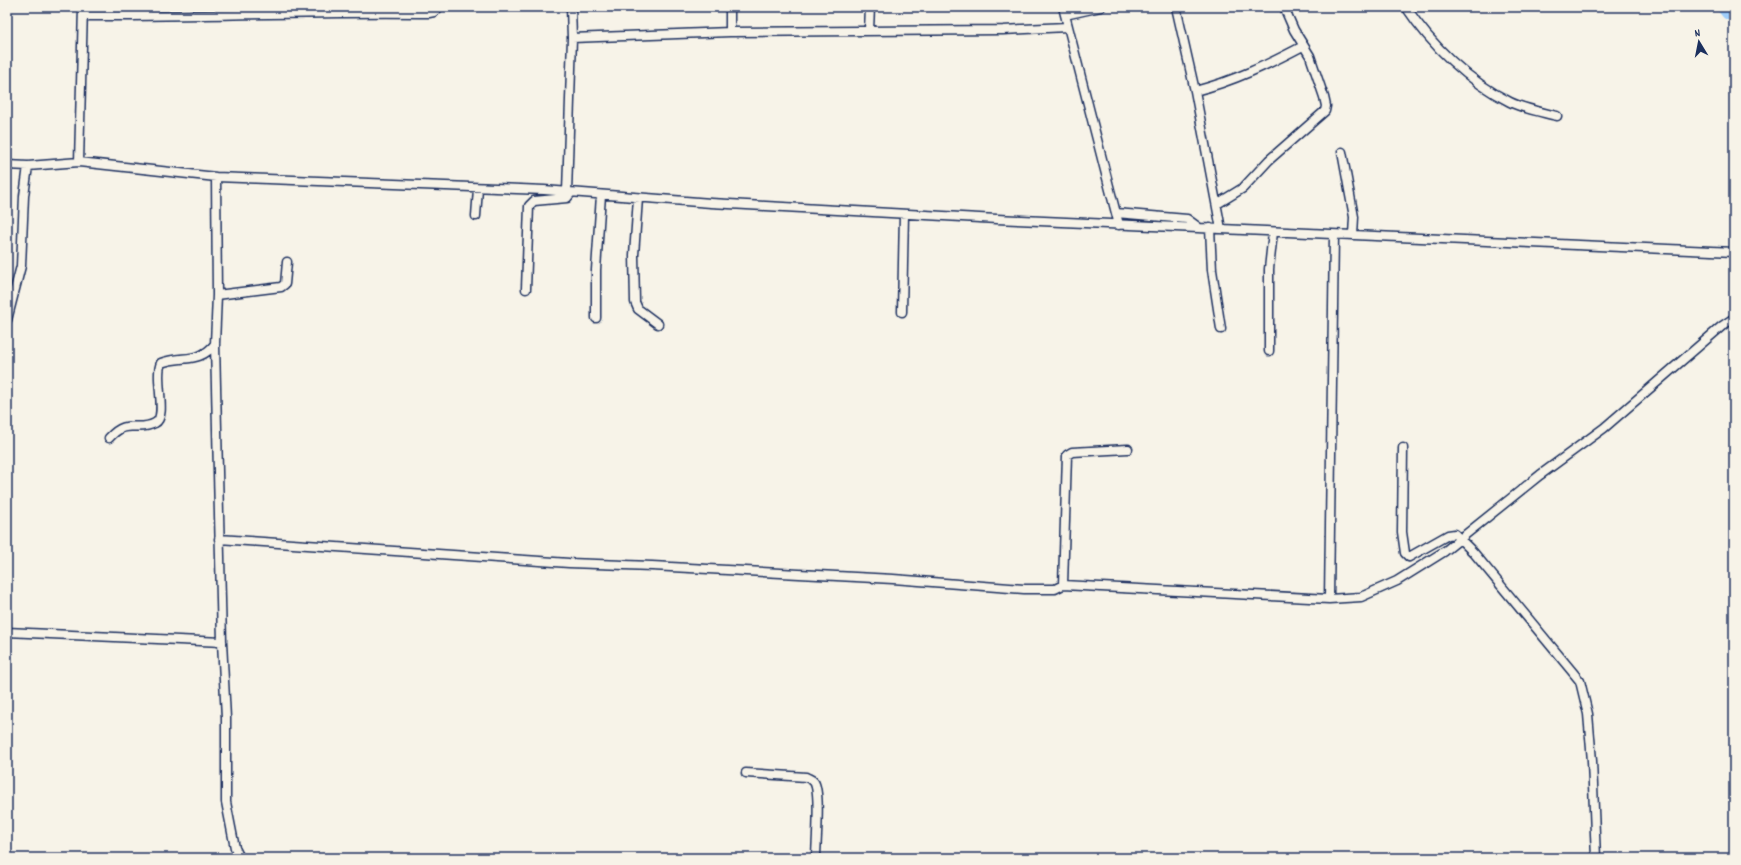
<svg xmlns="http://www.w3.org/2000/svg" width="1741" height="865" font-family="Dekko,sans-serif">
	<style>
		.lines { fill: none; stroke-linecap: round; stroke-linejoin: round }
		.river { stroke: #9fcdfa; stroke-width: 13 }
		.minor-casing { stroke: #1b2f5e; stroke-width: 11 }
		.minor { stroke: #f7f3e8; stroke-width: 8 }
	</style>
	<rect width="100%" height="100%" fill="#f7f3e8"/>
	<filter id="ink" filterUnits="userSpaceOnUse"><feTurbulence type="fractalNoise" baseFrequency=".025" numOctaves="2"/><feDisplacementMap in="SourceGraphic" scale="8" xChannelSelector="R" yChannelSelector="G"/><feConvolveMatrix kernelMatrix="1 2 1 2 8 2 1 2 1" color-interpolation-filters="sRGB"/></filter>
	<g filter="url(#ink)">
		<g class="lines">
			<!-- river -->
			<path class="river" d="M1723,7l5,6 6,3"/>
			<!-- minor casing -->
			<g class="minor-casing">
				<path id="minor" d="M730,7v25
					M1063,7l56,218
					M1176,7l19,84 26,138
					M1406,7c26,39 62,74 104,95 14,7 32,10 47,14
					M1065,15l36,-8
					M83,16c116,1 231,-5 346,-3l5,-1 5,-5
					M869,30l1,-23
					M572,38l158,-6 273,-2 64,-3
					M1195,91c39,-10 72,-26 108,-45
					M1342,152l12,65 -1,18
					M79,162l4,-155
					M7,165l21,1
					M216,177l1,118 -2,49 7,298 4,76v84l9,46 5,10
					M567,192l5,-154 -1,-31
					M638,198l-4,57 1,47 3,7 20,15
					M1217,204l26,-16 26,-28 56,-49 1,-5 -2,-9 -14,-41 -16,-26 -10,-23
					M1116,213l71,6 11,8
					M476,216l2,-27
					M1210,228l2,42 9,59
					M526,289l3,-83 5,-5 33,-3 4,-5
					M217,295l64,-8 4,-3 2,-22
					M902,312l2,-98
					M596,318v-48l5,-75
					M7,320l14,-54 3,-70 4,-30 51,-4 137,15 328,13 167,13 286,16 737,33
					M1269,351v-82l4,-37
					M109,438c19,-21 27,-5 46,-15 13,-6 -1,-46 6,-60 22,-8 38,1 54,-19
					M1403,448l-1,84 3,21 4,4 39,-22 7,-1 19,19 106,128 8,33 4,47 4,97
					M219,539l350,24 83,3 241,13 131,10h31l8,-4 4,-130 5,-3 56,-3
					M1063,585l266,14 32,-2 36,-16 48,-30 95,-76 64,-47 118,-102 12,-8
					M1329,599l5,-364
					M7,632l215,10
					M746,773l60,4c3,2 6,2 8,5 7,10 2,62 2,76"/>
			</g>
			<!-- minor -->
			<use href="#minor" class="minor"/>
		</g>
	</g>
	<!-- margin -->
	<rect width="1741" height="865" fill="none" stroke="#f7f3e8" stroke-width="24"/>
	<rect x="12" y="12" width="1717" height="841" fill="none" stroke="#1b2f5e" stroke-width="1.5" filter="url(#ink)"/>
	<!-- north arrow -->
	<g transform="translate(1699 42) rotate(350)" stroke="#f7f3e8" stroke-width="3" paint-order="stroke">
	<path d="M0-3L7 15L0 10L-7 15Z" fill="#1b2f5e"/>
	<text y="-6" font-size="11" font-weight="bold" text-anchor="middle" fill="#1b2f5e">N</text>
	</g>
</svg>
